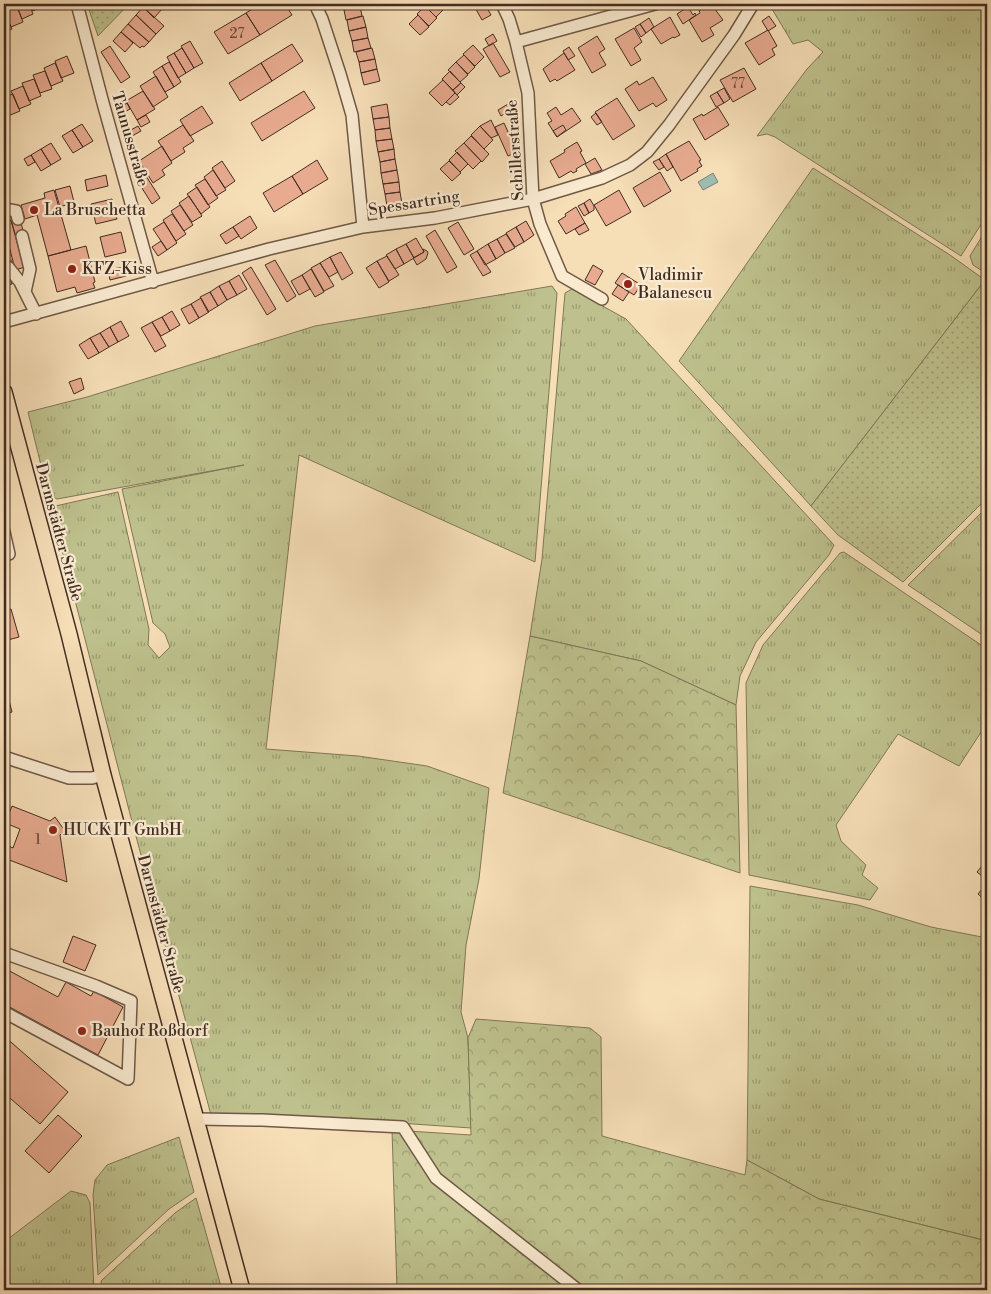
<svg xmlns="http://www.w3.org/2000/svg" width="991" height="1294" font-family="'Libre Bodoni',serif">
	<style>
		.grass { fill: url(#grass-tufts); stroke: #807758 }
		.forest { fill: url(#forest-crowns); stroke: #807758 }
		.park { fill: url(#park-dots); stroke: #807758 }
		.water { fill: #9dbcb0; stroke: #798377 }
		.building { fill: #e8ab90; stroke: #422d22 }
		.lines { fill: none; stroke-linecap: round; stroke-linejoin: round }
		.minor-tunnel { stroke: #d2bb99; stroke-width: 11; stroke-dasharray: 11 5.5; stroke-linecap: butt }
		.minor-casing { stroke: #6f5947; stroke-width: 14 }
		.major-casing { stroke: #422d22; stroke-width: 18 }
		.minor { stroke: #f9ead0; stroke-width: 11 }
		.major { stroke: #f6deb7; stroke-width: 15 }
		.poi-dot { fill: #8f2418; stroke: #f9ead0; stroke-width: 2 }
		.labels { text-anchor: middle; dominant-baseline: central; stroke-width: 4.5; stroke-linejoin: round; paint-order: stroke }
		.number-label { font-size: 14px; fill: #6c4c3e }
		.street-label { font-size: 16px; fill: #422d22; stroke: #f9ead0 }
		.poi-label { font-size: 16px; fill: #422d22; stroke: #f9ead0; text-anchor: start }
	</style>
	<defs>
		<pattern id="grass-tufts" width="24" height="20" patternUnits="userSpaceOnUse" patternTransform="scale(1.25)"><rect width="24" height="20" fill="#bec18d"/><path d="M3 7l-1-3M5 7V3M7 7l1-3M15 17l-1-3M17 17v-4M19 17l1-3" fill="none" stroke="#9c9d73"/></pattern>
		<pattern id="forest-crowns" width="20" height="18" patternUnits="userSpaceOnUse" patternTransform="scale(1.25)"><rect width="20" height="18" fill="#bec18d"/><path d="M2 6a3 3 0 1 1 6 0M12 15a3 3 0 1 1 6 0" fill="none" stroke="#9c9d73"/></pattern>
		<pattern id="park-dots" width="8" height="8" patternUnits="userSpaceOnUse" patternTransform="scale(1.25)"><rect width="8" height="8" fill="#bec18d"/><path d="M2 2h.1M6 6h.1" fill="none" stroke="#9c9d73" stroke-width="1.8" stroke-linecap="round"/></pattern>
	</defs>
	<rect width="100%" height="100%" fill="#f6deb7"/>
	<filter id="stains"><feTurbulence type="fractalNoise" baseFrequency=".004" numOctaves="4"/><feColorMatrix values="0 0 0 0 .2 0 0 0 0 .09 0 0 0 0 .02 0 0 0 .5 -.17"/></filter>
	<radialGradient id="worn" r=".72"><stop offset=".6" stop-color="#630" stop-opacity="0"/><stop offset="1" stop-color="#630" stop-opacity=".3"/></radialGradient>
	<!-- grass -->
	<path class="grass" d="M769,4h218v211l-26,41 -186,-119 -8,-3 -10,2 50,-67 16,-17 -15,-12 -15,4z
		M813,168l137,87 35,25 -174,226 -132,-145z
		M987,228v46l-14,-9 -3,-9z
		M552,286l5,7 -22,269 -236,-107 -33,294 92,7 69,10 62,22 -10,91 -13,66 -5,67 7,26 3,90 -101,-7 -159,-6 -81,-301 -79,-307 67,-15 31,137 -1,16 11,13 11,-11 -5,-13 -12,-11 -31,-134 122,-24 -187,34 -9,-5 -20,-82 59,-15 228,-71z
		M572,289l54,30 208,226 -5,10 -73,87 -16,34 -4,29 -95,-44 -111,-25 12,-77 23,-266z
		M987,507v131l-79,-53z
		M844,552l143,97v74l-28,43 -61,-32 -62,91 5,16 25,24 -4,10 16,13 -8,12 -121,-25 -3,-192 17,-38 77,-92z
		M750,886l108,19 73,22 56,11v303l-168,-42 -72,-39z
		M179,1137l15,55 -25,17 -71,66 -5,-80 2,-15 12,-15z
		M71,1191l15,4 4,8 4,87h-90v-48z
		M196,1198l26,92h-120l-1,-9 74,-68z"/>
	<!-- forest -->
	<path class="forest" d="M530,636l111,25 95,44 4,168 -237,-80z
		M476,1019l114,9 11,9 1,99 143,39 2,-15 72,39 168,42v49h-590l-5,-160 79,5 -3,-97z"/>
	<!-- park -->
	<path class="park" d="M87,4h42l-31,32z
		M985,280l2,2v216l-84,84 -65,-47 -27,-29z"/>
	<!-- water -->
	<path class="water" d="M713,173l5,9 -15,8 -5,-8z"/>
	<!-- building -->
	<path class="building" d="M16,4l7,18 -12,5 -7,-18z
		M16,4h13l4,10 -11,5z
		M29,4h14l1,3 -12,4z
		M146,4h10l6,5 -8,9 -11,-11z
		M260,4h25l7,11 -32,20 -14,-22z
		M342,4h17l1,2 -16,4z
		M427,4h10l6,6 -7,7 -11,-11z
		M473,4h12l6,11 -9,5z
		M701,4h10l-12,6 -2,-4z
		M711,4l12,16 -13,8 4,7 -12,7 -13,-22 11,-7 -1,-3z
		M360,6l2,10 -16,4 -2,-10z
		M425,6l12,12 -8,8 -12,-12z
		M143,7l21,19 -8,8 -20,-19z
		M688,7l5,8 2,-2 1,2 -13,9 -6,-10z
		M4,12l8,17 -8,4z
		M246,13l14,22 -32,19 -14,-22z
		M136,15l20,19 -7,8 -21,-18z
		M418,15l11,12 -9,8 -11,-11z
		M363,16l3,11 -17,4 -2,-11z
		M769,16l7,10 -8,5 -6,-10z
		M670,17l10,18 -6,3 -1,-1 -12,7 -10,-15z
		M649,18l5,9 -8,6 -6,-9z
		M128,24l21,18 -5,5 -2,-1 -2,2 -19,-16z
		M640,24l6,9 -5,4 -6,-10z
		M366,27l2,11 -16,3 -3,-10z
		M634,28l8,14 -8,6 7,12 -10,6 -16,-27z
		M768,30l9,16 -5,3 3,6 -16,10 -14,-22z
		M121,32l12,11 -8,9 -12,-11z
		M493,34l4,7 -8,5 -4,-7z
		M597,36l8,13 -6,4 7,12 -14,8 -14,-25z
		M368,38l3,10 -17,4 -2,-11z
		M190,41l13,22 -9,5 -13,-22z
		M493,43l17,29 -10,5 -17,-28z
		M292,44l11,17 -31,20 -11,-18z
		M473,45l11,12 -9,9 -12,-12z
		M110,46l20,31 -9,6 -20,-31z
		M569,47l6,9 -7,4 -5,-9z
		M182,48l12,20 -8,5 -12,-20z
		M372,48l3,11 -16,3 -3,-10z
		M174,53l12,20 -8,5 -11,-21z
		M564,53l11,17 -18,11 -2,-2 -5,3 -7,-13z
		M464,55l11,12 -7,7 -12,-12z
		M67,56l7,17 -13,5 -6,-17z
		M375,59l2,10 -16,4 -2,-11z
		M169,62l12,20 -7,5 -12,-21z
		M456,62l12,13 -8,7 -12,-12z
		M55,63l8,18 -12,5 -7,-18z
		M261,63l11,18 -32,20 -11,-18z
		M162,66l12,21 -9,5 -12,-20z
		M744,68l12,21 -23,13 -13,-22z
		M377,69l3,12 -16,4 -3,-12z
		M45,71l7,18 -12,4 -7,-18z
		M450,71l11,12 -8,7 -11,-11z
		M156,76l12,21 -15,10 -13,-21z
		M653,77l14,23 -11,7 -3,-4 -14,8 -14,-22 12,-8 2,4z
		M34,79l7,17 -12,5 -7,-18z
		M443,80l12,13 -13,13 -13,-13z
		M461,83l4,4 -8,8 -4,-5z
		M23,86l8,18 -12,5 -8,-18z
		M724,88l6,11 -6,4 -7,-11z
		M143,91l12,18 -18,11 -11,-19z
		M304,91l11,17 -53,33 -11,-18z
		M717,92l7,11 -8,4 -6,-11z
		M455,93l4,4 -9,8 -4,-3z
		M13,94l7,17 -12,5 -4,-10v-9z
		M617,98l18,28 -22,14 -18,-28z
		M127,103l3,6 -11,6 -3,-5z
		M387,104l2,13 -16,2 -2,-12z
		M508,104l3,6 -10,6 -3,-6z
		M4,106l6,14 -6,2z
		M202,106l11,17 -23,13 -10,-16z
		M556,107l5,8 11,-7 9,13 -24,16 -9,-14 4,-2 -5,-8z
		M718,107l11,18 -24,15 -12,-21 9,-5 1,2z
		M596,113l6,9 -5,3 -6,-8z
		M146,115l4,7 -9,5 -4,-7z
		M389,117l1,11 -15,2 -2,-11z
		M491,120l7,15 -7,3 -11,-12z
		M504,123l13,29 -9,4 -13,-29z
		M82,124l11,17 -10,6 -11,-17z
		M183,125l11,16 -11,7 2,4 -14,9 -13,-20z
		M563,125l3,5 -9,7 -4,-6z
		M138,126l3,5 -9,5 -3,-5z
		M480,126l13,14 -9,9 -13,-14z
		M390,128l2,11 -16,2 -1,-11z
		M72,130l11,17 -10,6 -11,-17z
		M471,136l18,18 -7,8 -18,-19z
		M131,139l3,13 -6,1 -3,-12z
		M392,139l2,10 -16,3 -2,-11z
		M689,141l12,19 -2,1 3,5 -5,3 1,2 -17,10 -15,-27z
		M577,142l5,9 -2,1 6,11 -10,6 1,2 -4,2 -2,-2 -12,7 -9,-17 15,-9 -1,-2z
		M51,143l10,16 -10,6 -10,-16z
		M464,143l17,18 -8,8 -18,-18z
		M162,146l10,17 -10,7 3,5 -12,8 -14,-22z
		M41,149l10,16 -10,6 -10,-16z
		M394,149l1,10 -15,3 -2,-10z
		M457,152l11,12 -8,8 -11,-12z
		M666,154l7,13 -6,4 -8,-12z
		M31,155l4,7 -7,4 -4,-7z
		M595,158l7,12 -11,4 -6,-10z
		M395,159l2,11 -16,3 -1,-11z
		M659,159l5,8 -5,3 -6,-8z
		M317,160l11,19 -25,15 -11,-18z
		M222,161l13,20 -10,7 -13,-20z
		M449,161l12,12 -9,8 -12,-12z
		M213,170l13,20 -10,6 -12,-19z
		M397,170l2,12 -16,2 -2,-11z
		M143,171l17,27 -8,6 -17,-27z
		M660,172l11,19 -27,16 -11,-19z
		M106,175l2,11 -21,5 -2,-11z
		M292,176l11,18 -29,18 -11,-19z
		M205,179l13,19 -10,7 -13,-20z
		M399,182l1,10 -15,2 -2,-10z
		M70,186l4,16 -14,5 -5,-17z
		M197,187l13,20 -9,7 -14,-20z
		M54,190l17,60 -23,6 -11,-41 -12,4 -4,-14 24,-7 -1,-5z
		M619,190l12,22 -25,14 -12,-21z
		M400,192l2,12 -15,2 -2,-12z
		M189,196l13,20 -10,6 -13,-19z
		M112,199l5,20 -21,5 -5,-20z
		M590,199l4,7v4l-5,3 -5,-10z
		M584,203l5,10 -5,3 -6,-10z
		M180,205l13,20 -9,6 -13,-20z
		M576,207l9,16 -19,11 -8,-13 8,-5 -1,-2z
		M172,214l14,20 -10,7 -13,-21z
		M250,216l7,12 -16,11 -8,-12z
		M20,218l4,17 -8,2 -5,-17z
		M11,220l10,37h2l3,10 -12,3 -10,-38v-10z
		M526,221l8,14 -10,7 -8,-15z
		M164,222l13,21 -10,7 -14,-21z
		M458,222l16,27 -10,6 -16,-27z
		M585,223l4,7 -10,5 -4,-6z
		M233,227l6,9 -13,8 -6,-9z
		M516,227l8,15 -9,5 -9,-14z
		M435,230l22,37 -10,6 -21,-37z
		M121,232l5,20 -21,5 -5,-20z
		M506,234l9,14 -10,5 -8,-14z
		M416,238l8,14 -10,6 -8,-14z
		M497,239l8,14 -9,6 -8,-15z
		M161,241l6,9 -9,6 -6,-9z
		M406,244l8,14 -10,6 -8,-15z
		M488,244l8,15 -11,6 -8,-14z
		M9,246l5,19 -6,2 4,17 -8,2v-38z
		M86,246l9,36 -2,1 2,5 -18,5 -2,-6 -18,5 -9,-36z
		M396,249l8,15 -9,5 -9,-14z
		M423,249l4,2 1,2 -2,6 -9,6 -4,-7 11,-6z
		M477,251l14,21 -8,4 -13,-21z
		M341,252l12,21 -11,7 -12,-23z
		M387,256l12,19 -10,6 -12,-20z
		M330,257l8,15 -9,5 -9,-14z
		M275,260l21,36 -9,6 -22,-37z
		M377,261l12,21 -10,6 -13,-20z
		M320,263l14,23 -10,5 -13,-23z
		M593,265l10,6 -8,14 -10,-5z
		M123,267l3,9 -16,4 -2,-10z
		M251,267l25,42 -9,6 -25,-42z
		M311,269l13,23 -9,5 -13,-22z
		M622,273l19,12 -7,10 -19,-12z
		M239,275l8,14 -10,6 -8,-14z
		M302,275l8,14 -11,6 -8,-14z
		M229,281l8,14 -10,5 -8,-14z
		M618,285l11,7 -6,9 -11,-7z
		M219,286l8,14 -9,6 -8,-14z
		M210,292l8,14 -10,6 -8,-15z
		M201,298l8,14 -10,6 -8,-14z
		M191,304l8,14 -10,6 -8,-15z
		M172,311l8,14 -10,6 -8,-14z
		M162,317l8,14 -9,5 -9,-14z
		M121,321l8,15 -11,6 -8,-15z
		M152,322l14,24 -11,6 -14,-24z
		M110,327l8,15 -9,5 -9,-14z
		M100,333l9,14 -10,6 -9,-15z
		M90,338l9,15 -11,6 -9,-14z
		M81,378l3,11 -10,5 -5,-12z
		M11,609l8,28 -15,4v-30z
		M4,681l8,31 -8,2z
		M12,806l38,15 5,-4 10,14 -5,4 7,47 -63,-24v-14l9,4 7,-19 -15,-6z
		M987,860v20l-10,-8z
		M987,883v19l-9,-8z
		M73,936l23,9 -11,26 -22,-9z
		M4,968l54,29 8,-15 25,14 3,-5 29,16 -25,48 -94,-51z
		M4,1036l64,56 -28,32 -36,-31z
		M58,1115l24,21 -33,37 -24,-22z"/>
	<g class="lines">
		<!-- minor-tunnel -->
		<path class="minor-tunnel" d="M4,251l4,16"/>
		<!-- minor casing -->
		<g class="minor-casing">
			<path id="minor" d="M77,4l26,99 50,179
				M315,4l7,15 18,55 12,41 11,112
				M502,4l7,15 7,23 12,51 5,106 7,25 22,52 40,23
				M516,42l139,-38
				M4,209l12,2 2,8
				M22,236l8,33 -5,23
				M8,267l12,15 16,32
				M4,322l265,-73 94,-22 72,-9 98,-19 69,-21 28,-13 17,-13 22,-27 65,-90 19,-31
				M4,532l5,22
				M4,757l65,21h23l11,-3
				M4,953l92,33 35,15 -3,78 -124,-67
				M197,1119l65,1 141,7 33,51 142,112"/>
		</g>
		<!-- major casing -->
		<g class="major-casing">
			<path id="major" d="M4,392l65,242 34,141 139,515"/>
		</g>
		<!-- minor -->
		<use href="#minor" class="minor"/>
		<!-- major -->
		<use href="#major" class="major"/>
	</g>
	<!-- markers -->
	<g class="poi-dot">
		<circle cx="34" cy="210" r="5"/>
		<circle cx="72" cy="269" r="5"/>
		<circle cx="628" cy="284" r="5"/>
		<circle cx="53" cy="830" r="5"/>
		<circle cx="82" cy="1031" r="5"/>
	</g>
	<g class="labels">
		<!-- number labels -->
		<g class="number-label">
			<text x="237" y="34">27</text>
			<text x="738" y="84">77</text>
			<text x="38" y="840">1</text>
		</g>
		<!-- street labels -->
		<g class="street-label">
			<text transform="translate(130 139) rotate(74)">Taunusstraße</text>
			<text transform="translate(515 150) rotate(-94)">Schillerstraße</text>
			<text transform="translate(414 203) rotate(-9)">Spessartring</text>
			<text transform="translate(59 532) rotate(75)">Darmstädter Straße</text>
			<text transform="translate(161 924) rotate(75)">Darmstädter Straße</text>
		</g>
		<!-- poi labels -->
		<g class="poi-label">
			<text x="44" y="210">La Bruschetta</text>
			<text x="82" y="269">KFZ-Kiss</text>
			<text x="638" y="275">Vladimir<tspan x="638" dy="18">Balanescu</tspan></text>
			<text x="63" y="830">HUCK IT GmbH</text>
			<text x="92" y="1031">Bauhof Roßdorf</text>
		</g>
	</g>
	<!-- margin -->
	<rect width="991" height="1294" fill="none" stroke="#f6deb7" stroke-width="20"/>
	<rect x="5" y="5" width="981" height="1284" fill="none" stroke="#422d22" stroke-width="2.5"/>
	<rect x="10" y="10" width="971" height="1274" fill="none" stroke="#422d22"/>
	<rect width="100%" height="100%" filter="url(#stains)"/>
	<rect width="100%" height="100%" fill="url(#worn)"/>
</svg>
